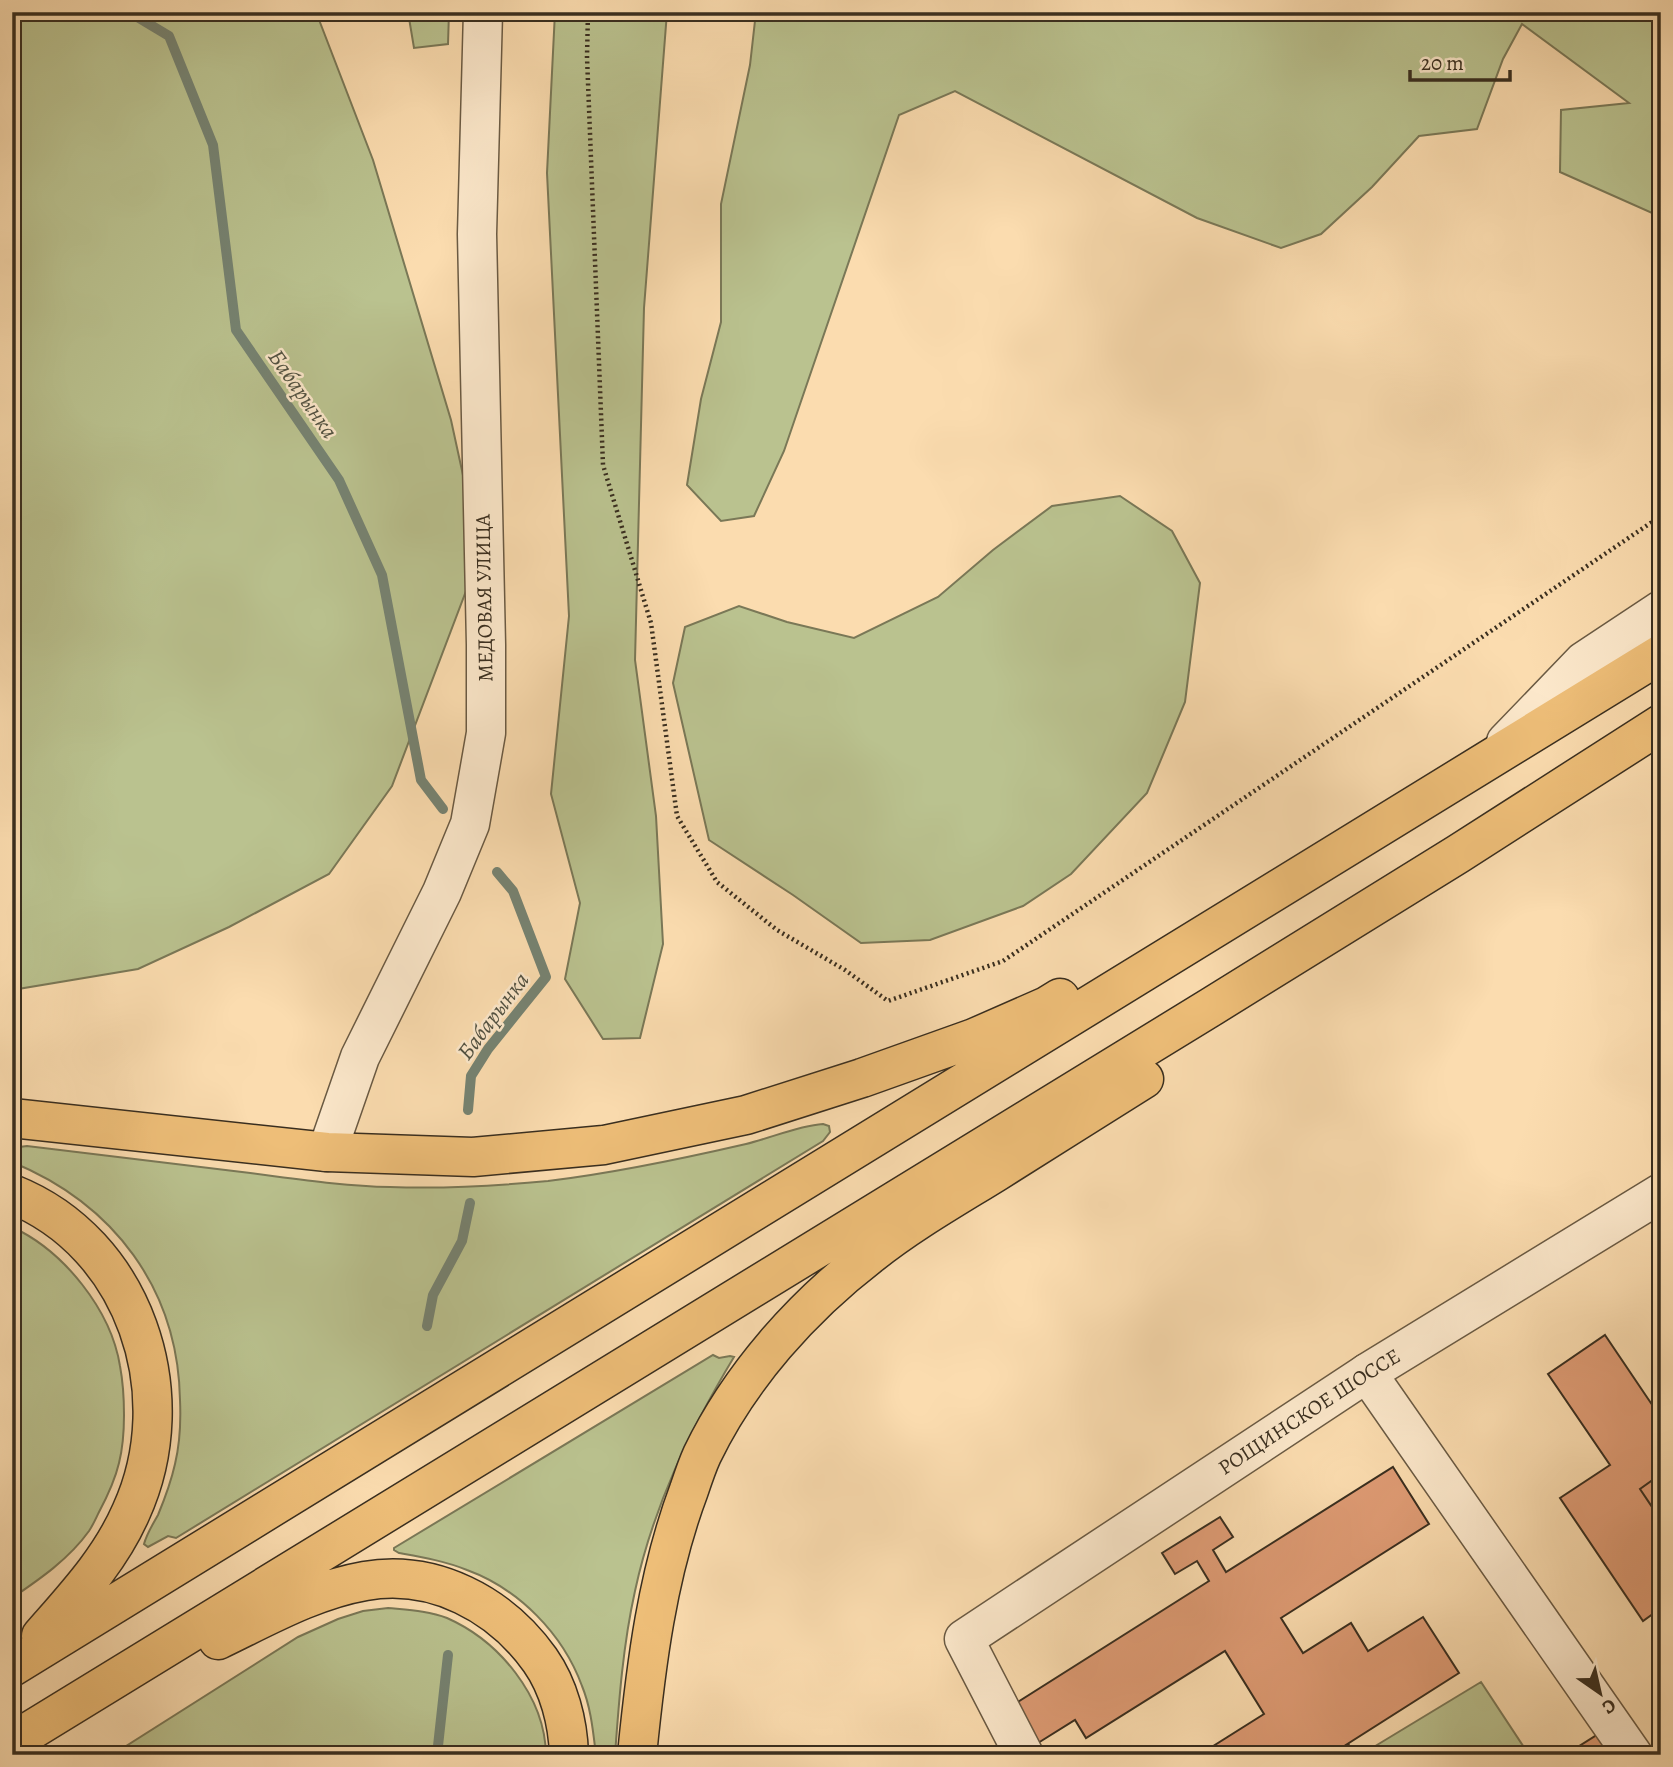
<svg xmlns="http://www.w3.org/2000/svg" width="1673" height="1767" font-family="Alegreya,serif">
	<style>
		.green { fill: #bac28f; stroke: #7a7857; stroke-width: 2 }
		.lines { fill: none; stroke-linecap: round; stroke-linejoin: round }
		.stream { stroke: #768372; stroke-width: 10 }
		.building { fill: #de9b74; stroke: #392e1f; stroke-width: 2 }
		.minor-casing { stroke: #6a5a43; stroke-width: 41 }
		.major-casing { stroke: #392e1f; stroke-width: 41 }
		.path { stroke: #392e1f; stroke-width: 4.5; stroke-dasharray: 2 3.5; stroke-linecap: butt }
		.minor { stroke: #fce8cb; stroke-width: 38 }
		.major { stroke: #eebe78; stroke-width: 38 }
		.labels { text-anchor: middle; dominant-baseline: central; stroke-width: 5; stroke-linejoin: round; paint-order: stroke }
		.street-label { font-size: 21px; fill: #392e1f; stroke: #fce8cb }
		.water-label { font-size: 23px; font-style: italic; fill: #525242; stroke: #fce8cb }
	</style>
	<rect width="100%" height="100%" fill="#fbdcaf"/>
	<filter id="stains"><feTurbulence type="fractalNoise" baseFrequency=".00286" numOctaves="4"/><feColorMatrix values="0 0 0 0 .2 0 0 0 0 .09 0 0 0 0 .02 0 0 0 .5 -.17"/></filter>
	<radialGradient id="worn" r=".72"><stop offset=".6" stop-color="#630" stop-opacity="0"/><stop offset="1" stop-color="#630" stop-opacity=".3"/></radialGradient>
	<!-- green -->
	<path class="green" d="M12,12h304l57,148 78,260 20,92 -5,79 -74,195 -63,88 -100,53 -91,42 -126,21z
		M408,12h41l-1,32 -34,4z
		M555,12h112l-23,296 -9,352 21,156 7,128 -23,94 -37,1 -38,-60 15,-76 -29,-109 18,-178 -22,-443z
		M756,12h886l19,15v190l-101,-45 1,-62 68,-7 -107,-79 -19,35 -26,70 -58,7 -47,51 -51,47 -40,14 -84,-30 -242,-127 -56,24 -115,336 -30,65 -33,5 -34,-36 14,-86 20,-77v-118l29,-139z
		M1120,496l52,35 28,52 -15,119 -38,91 -76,81 -48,32 -93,34 -69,3 -68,-48 -84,-55 -36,-157 12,-56 54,-21 48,16 67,16 84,-41 55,-47 59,-44z
		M823,1124l6,2 1,6 -7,9 -647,397 -8,-2 -20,11 -4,-3c3,-11 9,-20 14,-29 7,-17 13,-33 17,-51 5,-21 6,-42 5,-64 -2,-111 -66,-196 -168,-238v-14l15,-2c71,9 143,17 215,26 49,6 98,14 148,15 52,2 106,-1 158,-6 67,-8 133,-22 198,-37 25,-6 51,-18 77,-20z
		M12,1227c52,24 99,83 108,139 3,16 4,33 4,49 0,15 -1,32 -5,48 -4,17 -12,34 -20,49 -3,6 -6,13 -10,19 -20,28 -49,48 -77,67z
		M713,1355l6,3 11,-2 4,1c-44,73 -81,150 -99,234 -12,54 -16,109 -20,164h-19c-3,-24 -5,-47 -14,-69 -19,-52 -63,-97 -115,-116 -22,-9 -46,-13 -68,-17l-5,-3v-2z
		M388,1608c20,2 41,3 59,10 52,23 98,78 99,137h-434l186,-118 40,-18 25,-8z
		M1481,1682l48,73h-153l-4,-7z"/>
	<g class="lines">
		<!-- stream -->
		<path class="stream" d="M129,12l40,24 44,109 23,185 103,150 43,95 39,205 22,29
			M468,1110l3,-34 17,-27 58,-72 -33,-86 -16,-19
			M427,1326l6,-31 29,-54 8,-38
			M437,1755l11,-100"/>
	</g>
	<!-- building -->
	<path class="building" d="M1605,1335l56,83v56l-21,15 21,31v88l-18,13 -83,-123 50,-33 -62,-91z
		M1393,1467l36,57 -148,94 22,35 48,-30 17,28 55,-34 36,56 -129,82h-131l65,-41 -39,-63 -139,87 -11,-18 -37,23 -25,-38 196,-124 -12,-20 -22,13 -13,-21 58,-36 13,20 -20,13 13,22z
		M1661,1474v45h-1l-20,-30z
		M1600,1733l14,22h-49z"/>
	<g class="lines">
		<!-- minor casing -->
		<g class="minor-casing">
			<g id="minor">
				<path d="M1506,742l78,-81 77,-51"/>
				<path d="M327,1152l33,-95 82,-165 28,-68 16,-91v-88l-9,-411 6,-222"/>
				<path d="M1367,1373l266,382"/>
				<path id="s1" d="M1024,1755l-60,-116 403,-266 294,-180"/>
			</g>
		</g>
		<!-- major casing -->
		<g class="major-casing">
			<path id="major" d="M12,1118l315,34 146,5 131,-12 142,-30 116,-37 112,-40 73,-32 13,-8
				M12,1194c123,49 173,200 119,318 -21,48 -56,85 -90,124
				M218,1640c48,-23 95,-50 147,-59 69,-12 135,23 175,79 19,27 28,62 29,95
				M12,1667l1649,-1013
				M12,1742l1199,-735 247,-153 203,-130
				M637,1755c9,-90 20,-180 52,-265 4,-12 8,-24 13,-35 38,-79 100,-148 169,-201 39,-31 83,-56 125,-82 49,-31 99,-62 148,-93"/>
		</g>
		<!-- path -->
		<path class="path" d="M588,12l-1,45 16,408 48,158 26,193 40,66 60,48 68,40 43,31 115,-40 658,-445
			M1347,1744l6,11"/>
		<!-- minor -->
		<use href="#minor" class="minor"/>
		<!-- major -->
		<use href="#major" class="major"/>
	</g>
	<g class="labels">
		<!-- street labels -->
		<g class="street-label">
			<text transform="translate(484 598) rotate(-91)">МЕДОВАЯ УЛИЦА</text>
			<text stroke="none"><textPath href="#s1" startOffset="544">РОЩИНСКОЕ ШОССЕ</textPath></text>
		</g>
		<!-- water labels -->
		<g class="water-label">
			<text transform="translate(303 394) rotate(55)">Бабарынка</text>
			<text transform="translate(493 1016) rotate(-53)">Бабарынка</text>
		</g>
	</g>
	<!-- margin -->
	<rect width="1673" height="1767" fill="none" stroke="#fbdcaf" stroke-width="42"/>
	<rect x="14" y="14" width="1645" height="1739" fill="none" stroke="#392e1f" stroke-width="3.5"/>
	<rect x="21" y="21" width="1631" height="1725" fill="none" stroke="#392e1f" stroke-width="2"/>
	<!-- north arrow -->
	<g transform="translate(1600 1693) rotate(146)" stroke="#fce8cb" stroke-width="5" paint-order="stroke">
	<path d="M0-5L12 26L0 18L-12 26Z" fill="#392e1f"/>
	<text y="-10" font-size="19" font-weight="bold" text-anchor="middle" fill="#392e1f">С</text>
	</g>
	<!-- scale -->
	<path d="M1410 70v10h100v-10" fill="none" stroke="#392e1f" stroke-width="3.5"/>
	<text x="1421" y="70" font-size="21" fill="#392e1f" stroke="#fce8cb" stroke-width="5" paint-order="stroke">20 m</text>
	<rect width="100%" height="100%" filter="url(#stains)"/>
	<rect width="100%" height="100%" fill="url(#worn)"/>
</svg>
